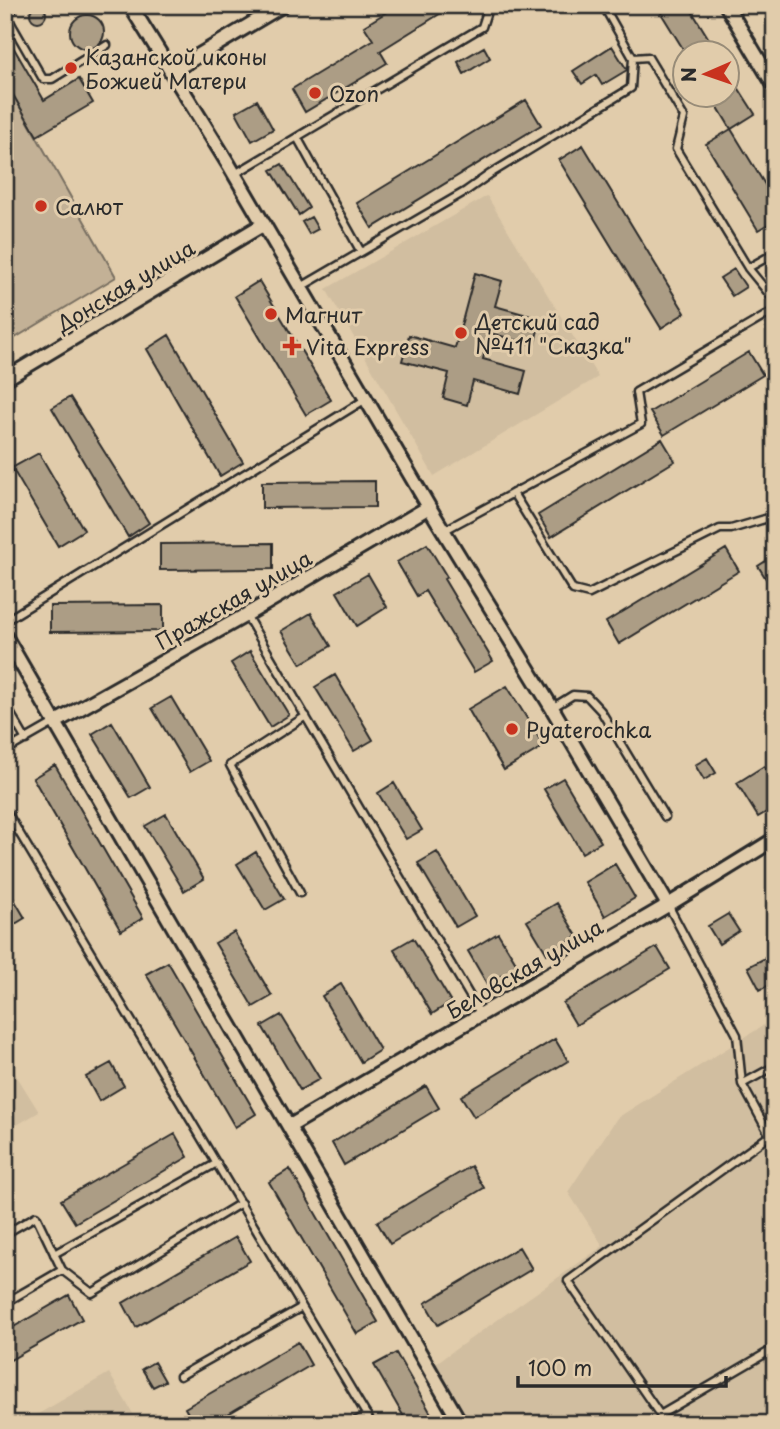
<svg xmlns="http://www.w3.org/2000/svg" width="780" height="1429" font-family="'Playpen Sans',sans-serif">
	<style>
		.built { fill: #d1bea0 }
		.green { fill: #c3b196; stroke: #776e60; stroke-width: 2 }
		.building { fill: #ac9d85; stroke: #2b2b2b; stroke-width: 2 }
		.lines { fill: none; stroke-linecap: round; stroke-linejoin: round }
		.lane-casing { stroke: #2b2b2b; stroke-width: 11 }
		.street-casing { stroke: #2b2b2b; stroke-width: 18 }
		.lane { stroke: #e1ccab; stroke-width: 6 }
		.street { stroke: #e1ccab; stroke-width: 12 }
		.poi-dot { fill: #c8321e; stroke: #e1ccab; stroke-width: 2.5 }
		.labels { text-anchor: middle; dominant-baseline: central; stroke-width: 6; stroke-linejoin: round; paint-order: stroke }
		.poi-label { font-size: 21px; fill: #2b2b2b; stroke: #e1ccab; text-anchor: start }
		.street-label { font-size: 21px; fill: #2b2b2b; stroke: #e1ccab }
	</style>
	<rect width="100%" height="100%" fill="#e1ccab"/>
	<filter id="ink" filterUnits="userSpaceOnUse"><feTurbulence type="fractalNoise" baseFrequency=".0143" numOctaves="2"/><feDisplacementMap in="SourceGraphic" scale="14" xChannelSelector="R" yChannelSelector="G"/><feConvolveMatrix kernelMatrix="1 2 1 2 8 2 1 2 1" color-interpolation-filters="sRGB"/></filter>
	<g filter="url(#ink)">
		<!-- built -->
		<path class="built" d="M487,196l111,181 -164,99 -108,-187z
			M775,1018v406h-305l-34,-61 167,-117 -35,-54 49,-74z
			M5,1057l34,55 -34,20z
			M109,1373l30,51h-118z"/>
		<!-- green -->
		<path class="green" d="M5,81l111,196 -111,67z"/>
		<!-- building -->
		<path class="building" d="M398,5h56l-74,46 7,12 -82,49 -13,-23 81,-49 -9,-14z
			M656,5h32l29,47h-32z
			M30 14a8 8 0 1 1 16 0a8 8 0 1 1-16 0Z
			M70 32a17 17 0 1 1 34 0a17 17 0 1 1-34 0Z
			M5,33l39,67 35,-21 14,24 -56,33 -32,-55z
			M612,46l15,24 -25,15 -6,-10 -14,9 -9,-13z
			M484,47l6,11 -26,16 -6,-12z
			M727,70l28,44 -24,15 -21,-35h17z
			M257,100l16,29 -21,12 -16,-29z
			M526,100l15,25 -169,103 -15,-25z
			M731,129l44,72v19l-17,10 -52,-86z
			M583,145l102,168 -24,15 -102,-168z
			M282,164l27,44 -10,7 -28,-45z
			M311,217l7,12 -9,5 -7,-12z
			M734,269l12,18 -14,9 -12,-18z
			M475,273l27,8 -7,25 46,13 -7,26 -44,-12 -7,26 43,12 -6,23 -47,-13 -6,24 -24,-7 6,-25 -47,-12 7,-26 46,13z
			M259,281l72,119 -25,15 -71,-119z
			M169,335l74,127 -23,14 -73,-127z
			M749,352l14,23 -99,60 -14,-23z
			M70,397l79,126 -21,14 -76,-129z
			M662,439l13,22 -124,76 -13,-22z
			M39,453l45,77 -26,16 -46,-78z
			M375,481v26l-113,1v-26z
			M273,543v26l-113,1v-26z
			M427,544l20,33 -3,2 49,82 -19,11 -49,-81 -8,5 -20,-34z
			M726,549l13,22 -120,73 -13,-22z
			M775,555v38l-17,-27z
			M368,574l19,33 -30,19 -20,-34z
			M163,605v26l-113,1v-26z
			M311,613l20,33 -30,18 -20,-33z
			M250,651l39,64 -19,12 -39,-64z
			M335,675l38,65 -19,11 -39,-64z
			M507,686l37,60 -40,24 -36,-61z
			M171,697l38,64 -19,11 -38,-64z
			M112,722l38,65 -19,11 -39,-64z
			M707,758l9,15 -12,7 -9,-15z
			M55,765l88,153 -22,13 -88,-153z
			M764,766l11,17v24l-17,10 -21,-34z
			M563,778l38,64 -19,11 -38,-64z
			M394,783l28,47 -16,9 -28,-46z
			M166,814l38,65 -20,12 -39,-65z
			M256,852l28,47 -19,11 -28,-46z
			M437,852l38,64 -19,11 -38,-64z
			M615,864l20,34 -30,18 -20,-34z
			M5,884l20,34 -20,12z
			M557,903l20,33 -30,18 -20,-33z
			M728,914l11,17 -20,13 -11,-18z
			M234,932l38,64 -19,11 -38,-64z
			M498,933l20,33 -31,18 -19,-33z
			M413,938l38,64 -19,12 -38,-65z
			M657,947l13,22 -94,56 -13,-22z
			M767,957l8,14v11l-15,8 -12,-23z
			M168,962l88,152 -21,13 -89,-153z
			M341,984l39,66 -19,12 -39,-66z
			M281,1015l39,64 -20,11 -38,-64z
			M555,1039l13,22 -94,56 -13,-21z
			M111,1063l13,23 -25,15 -13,-24z
			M426,1086l13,22 -95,57 -12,-22z
			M175,1134l13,23 -113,66 -14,-23z
			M471,1166l13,22 -94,56 -13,-22z
			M290,1169l88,153 -21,12 -88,-152z
			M236,1237l14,24 -114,66 -13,-24z
			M519,1247l13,22 -94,56 -13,-22z
			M69,1295l13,24 -77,44v-31z
			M298,1342l13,23 -100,59h-17l-9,-16z
			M396,1353l41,71h-29l-34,-59z
			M154,1362l11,19 -12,6 -11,-18z"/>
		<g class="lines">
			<!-- lane casing -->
			<g class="lane-casing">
				<path id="lane" d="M17,5l-8,7 -1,6 35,61h9l55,-34
					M603,5l30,53 15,-1 36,60 -8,32 72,119
					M297,137l64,115
					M235,174l247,-147 7,-22
					M775,253l-27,15 27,33
					M301,287l165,-96 24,-17 141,-86 2,-30
					M513,493l60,97 16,4 131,-65h11l44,-13
					M443,531l198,-107 -5,-32 139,-82
					M246,615l235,400
					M5,621l361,-222
					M5,704l21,36
					M552,708l21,-13 14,1 14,15 64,106
					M5,751l49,-28
					M5,809l367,615
					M300,893l-70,-128 76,-49
					M668,905l69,130 5,49 33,61
					M742,1084l33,-18
					M769,1136l-201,145 92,134 115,-67
					M5,1234l31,-18 26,54 30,23 149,-90
					M54,1254l163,-91
					M5,1303l57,-33
					M180,1376l122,-69
					M350,1424l17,-9"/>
			</g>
			<!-- street casing -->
			<g class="street-casing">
				<path id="street" d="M130,5l99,160 200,342 123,201 116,197
					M726,5l49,82
					M171,72l112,-67
					M5,379l259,-155
					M5,636l456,788
					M54,723l192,-108 183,-108
					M290,1126l378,-221 107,-66"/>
			</g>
			<!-- lane -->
			<use href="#lane" class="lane"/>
			<!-- street -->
			<use href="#street" class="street"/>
		</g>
	</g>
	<!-- markers -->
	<g class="poi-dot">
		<circle cx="71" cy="68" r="7"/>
		<circle cx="315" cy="93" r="7"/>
		<circle cx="41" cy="206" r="7"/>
		<circle cx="271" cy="314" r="7"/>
		<circle cx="461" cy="333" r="7"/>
		<path d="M288.5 335.5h7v7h7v7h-7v7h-7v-7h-7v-7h7z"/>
		<circle cx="512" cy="729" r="7"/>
	</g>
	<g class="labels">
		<!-- poi labels -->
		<g class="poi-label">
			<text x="85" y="56">Казанской иконы<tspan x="85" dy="24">Божией Матери</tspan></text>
			<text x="329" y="93">Ozon</text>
			<text x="55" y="206">Салют</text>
			<text x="285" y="314">Магнит</text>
			<text x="475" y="321">Детский сад<tspan x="475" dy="24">№411 "Сказка"</tspan></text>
			<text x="306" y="346">Vita Express</text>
			<text x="526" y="729">Pyaterochka</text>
		</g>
		<!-- street labels -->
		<g class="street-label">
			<text transform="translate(125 285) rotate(-31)">Донская улица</text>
			<text transform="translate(233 599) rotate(-30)">Пражская улица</text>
			<text transform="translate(524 968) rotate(-30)">Беловская улица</text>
		</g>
	</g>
	<!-- margin -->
	<rect width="780" height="1429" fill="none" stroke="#e1ccab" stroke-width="28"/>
	<rect x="14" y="14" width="752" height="1401" fill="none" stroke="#2b2b2b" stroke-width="2.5" filter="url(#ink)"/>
	<!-- north arrow -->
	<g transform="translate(706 74) rotate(268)"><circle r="33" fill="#e1ccab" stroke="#988c78" stroke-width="2"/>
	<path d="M0-5L12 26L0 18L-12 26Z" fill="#c8321e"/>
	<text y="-10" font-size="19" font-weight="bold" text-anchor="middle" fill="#2b2b2b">N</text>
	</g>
	<!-- scale -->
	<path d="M518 1376v10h208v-10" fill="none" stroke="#2b2b2b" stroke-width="3.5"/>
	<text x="528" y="1376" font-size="21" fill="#2b2b2b" stroke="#e1ccab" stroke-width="5" paint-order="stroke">100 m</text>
</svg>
